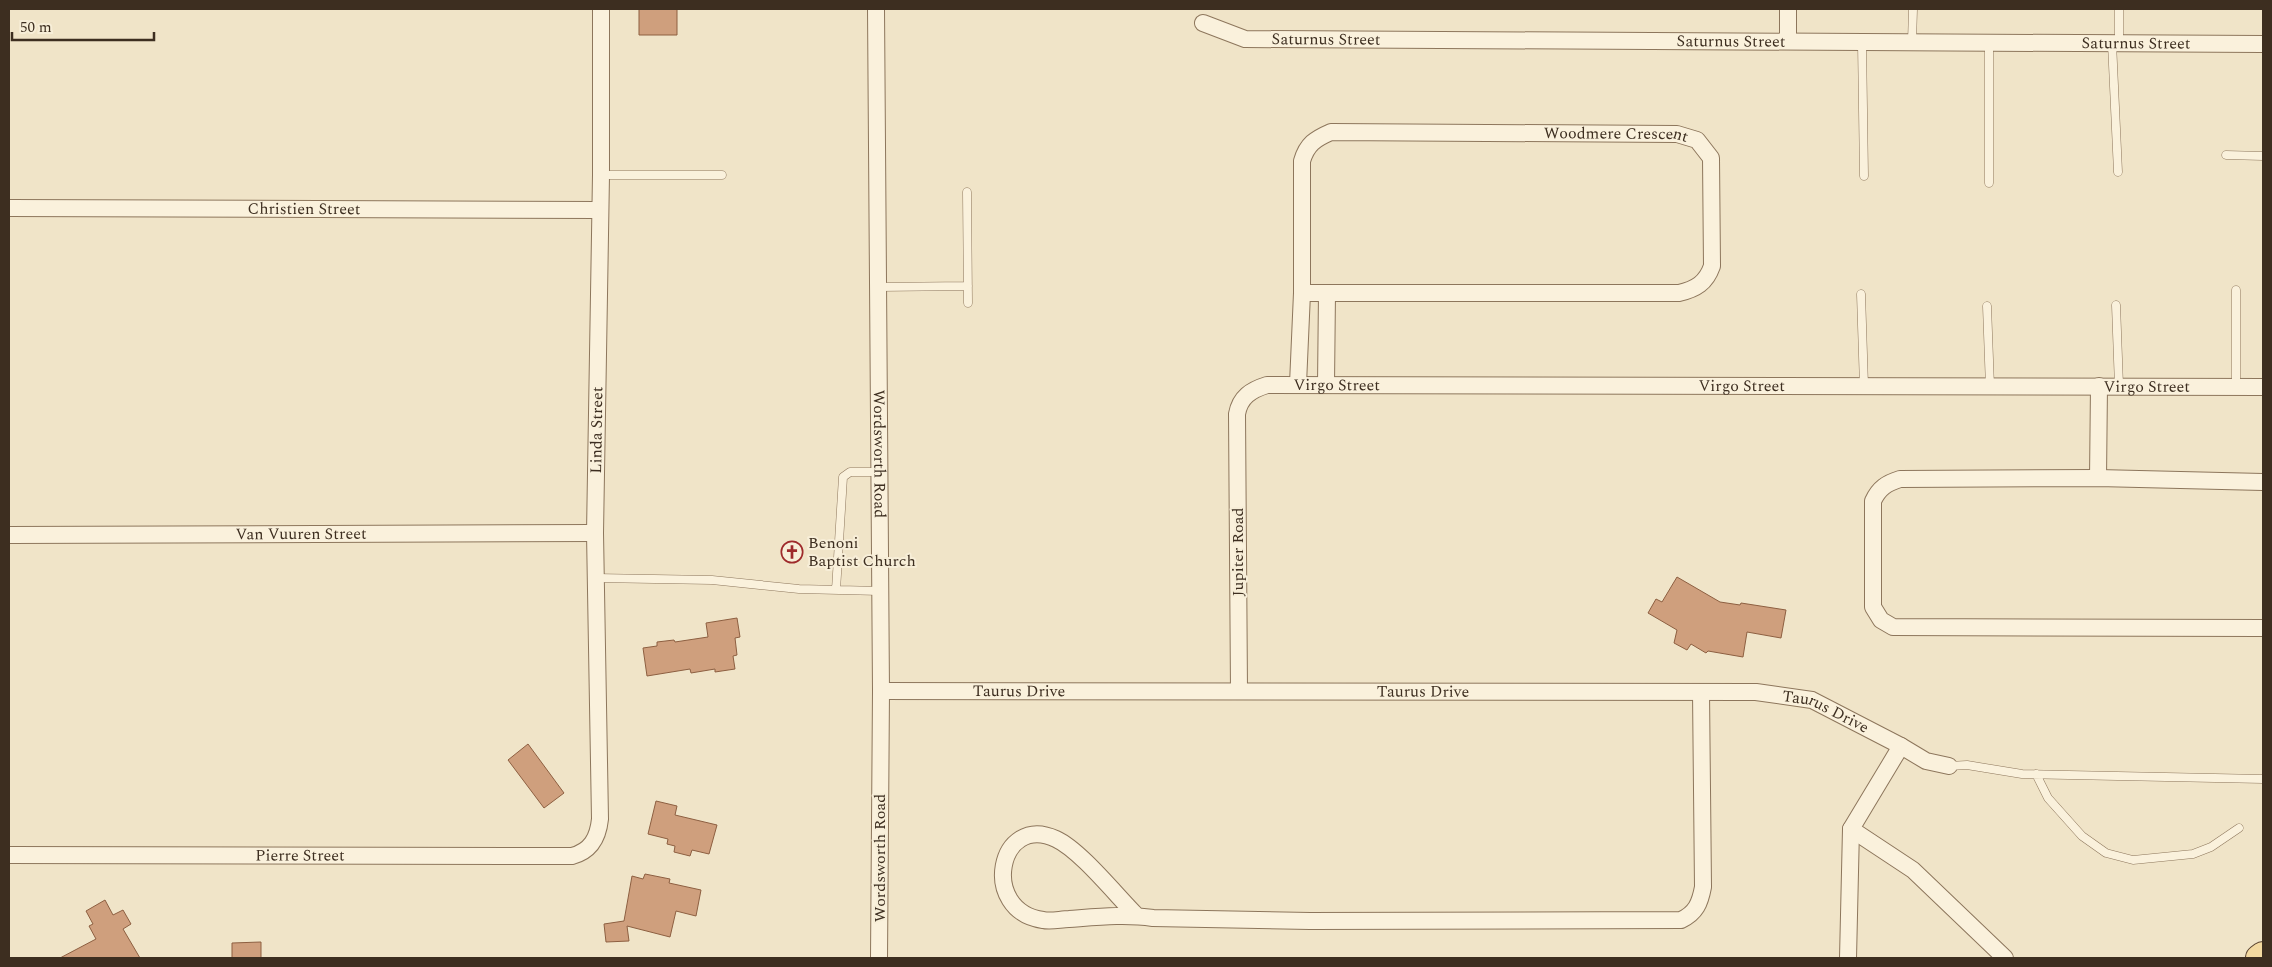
<svg xmlns="http://www.w3.org/2000/svg" width="2272" height="967" font-family="Spectral,serif">
	<style>
		.building { fill: #cf9f7d; stroke: #8d5f41 }
		.lines { fill: none; stroke-linecap: round; stroke-linejoin: round }
		.lane-casing { stroke: #8d765c; stroke-width: 9 }
		.street-casing { stroke: #8d765c; stroke-width: 18 }
		.primary-casing { stroke: #5b4430; stroke-width: 28 }
		.lane { stroke: #faf1dc; stroke-width: 8 }
		.street { stroke: #faf1dc; stroke-width: 16 }
		.primary { stroke: #f3d9a0; stroke-width: 26 }
		.labels { text-anchor: middle; dominant-baseline: central; stroke-width: 4; stroke-linejoin: round; paint-order: stroke }
		.street-label { font-size: 16px; fill: #3d2e20; stroke: #f7eed8 }
		.poi-label { font-size: 16px; fill: #3d2e20; stroke: #f7eed8; text-anchor: start }
	</style>
	<rect width="100%" height="100%" fill="#f0e4c8"/>
	<!-- building -->
	<path class="building" d="M639,9h38v26h-38z
		M1677,577l43,25 20,3 1,-2 45,7 -5,28 -34,-6 -4,25 -35,-6 -2,2 -15,-9 -4,6 -13,-7 3,-13 -29,-17 8,-14 6,3z
		M737,618l3,19 -5,1 2,17 -4,1 2,13 -20,3v-3l-24,4 -1,-4 -43,7 -4,-28 14,-2v-4l17,-2 1,2 33,-5 -2,-14z
		M528,744l36,49 -20,15 -36,-48z
		M656,801l21,5 -2,9 42,10 -8,29 -17,-4 -2,6 -16,-4 1,-6 -8,-2 1,-5 -20,-5z
		M645,874l25,5 -1,4 32,7 -5,26 -20,-5 -6,26 -43,-11 2,15 -23,1 -2,-18 20,-3 8,-45 11,3z
		M105,900l8,15 10,-5 8,14 -8,5 17,29h-80l36,-19 -7,-13 4,-2 -7,-13z
		M261,942v16h-29v-15z"/>
	<g class="lines">
		<!-- lane casing -->
		<g class="lane-casing">
			<path id="lane" d="M2119,9v34
				M1912,42l1,-33
				M1862,43l2,133
				M2112,43l6,129
				M2226,155l37,1
				M601,175h121
				M1989,183v-141
				M967,192l1,111
				M878,287l90,-1
				M2236,290v97
				M1861,294l3,92
				M2116,305l3,81
				M1987,306l3,81
				M596,578l116,2 87,9 81,2
				M836,590l7,-113 7,-5h30
				M1949,766l18,-1 55,9 241,5
				M2036,774l12,24 34,38 24,17 27,7 60,-6 18,-7 28,-19"/>
		</g>
		<!-- street casing -->
		<g class="street-casing">
			<g id="street">
				<path id="s1" d="M876,9l5,682 -2,267"/>
				<path d="M1788,9v32"/>
				<path id="s2" d="M1203,23l42,16 1018,5"/>
				<path id="s3" d="M9,208l590,2"/>
				<path id="s4" d="M1298,384l4,-91v-132c5,-17 13,-22 29,-29l346,2 20,6 14,18 1,108c-6,17 -16,23 -33,27h-377"/>
				<path d="M1326,384l1,-91"/>
				<path d="M2098,478l1,-92"/>
				<path d="M2263,482l-165,-4 -198,1c-13,4 -21,9 -27,22v106l8,13 12,7 370,1"/>
				<path id="s5" d="M9,535l586,-2"/>
				<path id="s6" d="M1239,690l-2,-276c3,-17 14,-24 30,-29l996,2"/>
				<path id="s7" d="M881,691l875,1 56,8 89,46 25,15 23,5"/>
				<path d="M1851,829l62,41 92,88"/>
				<path id="s8" d="M9,855l563,1c19,-5 26,-18 28,-37l-5,-286 6,-358v-166"/>
				<path d="M1136,915c-20,-20 -56,-65 -80,-76 -58,-27 -77,72 -13,81 8,2 18,-1 26,-1 28,-2 56,-5 84,-1l157,3 371,-1c15,-7 19,-17 22,-33l-2,-195"/>
				<path d="M1848,958l3,-129 50,-83"/>
			</g>
		</g>
		<!-- primary casing -->
		<g class="primary-casing">
			<path id="primary" d="M2259,958l4,-3"/>
		</g>
		<!-- lane -->
		<use href="#lane" class="lane"/>
		<!-- street -->
		<use href="#street" class="street"/>
		<!-- primary -->
		<use href="#primary" class="primary"/>
	</g>
	<!-- icons -->
	<defs>
		<g id="church-ring" transform="scale(1.125)"><circle r="9.5" fill="#f7eed8" stroke="#9e2a2b" stroke-width="1.5"/><path d="M-1.2-6h2.4v3.5h3.3v2.4h-3.3V6h-2.4V-.1h-3.3v-2.4h3.3Z" fill="#9e2a2b"/></g>
	</defs>
	<g fill-rule="evenodd">
		<use href="#church-ring" x="792" y="552"/>
	</g>
	<g class="labels">
		<!-- street labels -->
		<g class="street-label">
			<text stroke="none"><textPath href="#s2" startOffset="126">Saturnus Street</textPath></text>
			<text stroke="none"><textPath href="#s2" startOffset="531">Saturnus Street</textPath></text>
			<text stroke="none"><textPath href="#s2" startOffset="936">Saturnus Street</textPath></text>
			<text stroke="none"><textPath href="#s4" startOffset="551">Woodmere Crescent</textPath></text>
			<text stroke="none"><textPath href="#s3" startOffset="295">Christien Street</textPath></text>
			<text stroke="none"><textPath href="#s6" startOffset="390">Virgo Street</textPath></text>
			<text stroke="none"><textPath href="#s6" startOffset="795">Virgo Street</textPath></text>
			<text stroke="none"><textPath href="#s6" startOffset="1200">Virgo Street</textPath></text>
			<text stroke="none"><textPath href="#s8" startOffset="1002">Linda Street</textPath></text>
			<text stroke="none"><textPath href="#s1" startOffset="445">Wordsworth Road</textPath></text>
			<text stroke="none"><textPath href="#s5" startOffset="292">Van Vuuren Street</textPath></text>
			<text transform="translate(1238 552) rotate(-90)">Jupiter Road</text>
			<text stroke="none"><textPath href="#s7" startOffset="138">Taurus Drive</textPath></text>
			<text stroke="none"><textPath href="#s7" startOffset="542">Taurus Drive</textPath></text>
			<text stroke="none"><textPath href="#s7" startOffset="948">Taurus Drive</textPath></text>
			<text stroke="none"><textPath href="#s8" startOffset="291">Pierre Street</textPath></text>
			<text transform="translate(880 858) rotate(-90)">Wordsworth Road</text>
		</g>
		<!-- poi labels -->
		<g class="poi-label">
			<text x="808" y="543">Benoni<tspan x="808" dy="18">Baptist Church</tspan></text>
		</g>
	</g>
	<!-- border -->
	<rect width="2272" height="967" fill="none" stroke="#3d2e20" stroke-width="20"/>
	<!-- scale -->
	<path d="M12 32v8h142v-8" fill="none" stroke="#3d2e20" stroke-width="2.5"/>
	<text x="20" y="32" font-size="15" fill="#3d2e20" stroke="#f7eed8" stroke-width="4" paint-order="stroke">50 m</text>
</svg>
